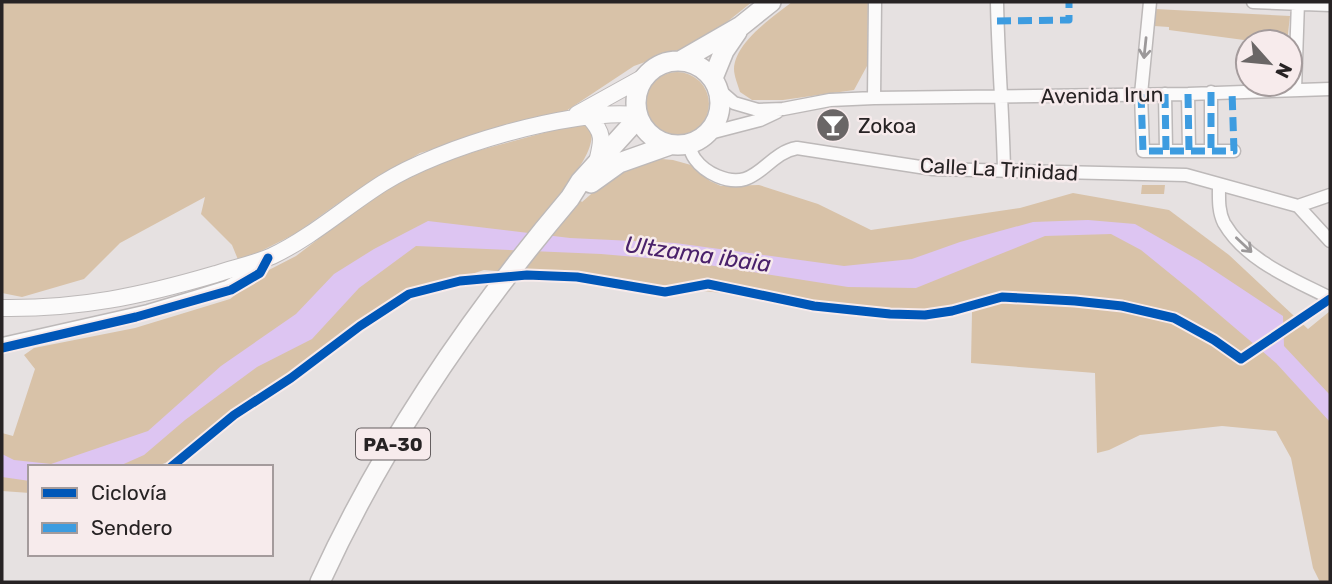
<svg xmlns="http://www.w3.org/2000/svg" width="1332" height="584" font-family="Rubik,sans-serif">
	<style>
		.green { fill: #d8c2a8 }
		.water { fill: #ddc5f2 }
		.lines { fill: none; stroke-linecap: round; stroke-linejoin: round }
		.minor-casing { stroke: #bdb9b9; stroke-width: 15 }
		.major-casing { stroke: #bdb9b9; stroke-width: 18 }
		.highway-casing { stroke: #bdb9b9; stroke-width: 22 }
		.minor { stroke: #fbfafa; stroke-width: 12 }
		.major { stroke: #fbfafa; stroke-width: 16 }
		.highway { stroke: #fbfafa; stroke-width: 19 }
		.quiet { stroke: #3d9ce0; stroke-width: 7; stroke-dasharray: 14 7; stroke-linecap: butt }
		.cycleway-casing { stroke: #f7ebec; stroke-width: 13 }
		.cycleway { stroke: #0057b8; stroke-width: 9 }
		.oneway { stroke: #9c999a }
		.labels { text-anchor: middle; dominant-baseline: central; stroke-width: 5; stroke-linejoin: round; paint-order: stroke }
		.shield { fill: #f7ebec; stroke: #655f60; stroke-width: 2 }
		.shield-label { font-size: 19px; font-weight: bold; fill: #272324 }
		.street-label { font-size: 21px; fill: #272324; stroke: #f7ebec }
		.poi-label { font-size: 21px; fill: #272324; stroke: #f7ebec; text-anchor: start }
		.water-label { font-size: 23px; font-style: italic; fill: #4a216b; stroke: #f7ebec }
	</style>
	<rect width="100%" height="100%" fill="#e6e1e1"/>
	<!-- green -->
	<path class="green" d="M2,2h750l-35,28 -25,15 -58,21 -71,47 -143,40 -83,51 -42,30 -56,28 -7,-17 -31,-31 4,-17 -85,46 -36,36 -62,18 -20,-4z
		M792,2h76l-1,64 -13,24 -71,10h-31l-12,-8c-2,-7 -6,-16 -6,-23 1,-27 39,-52 58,-67z
		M1155,9l135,7 -3,26h-28l-90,-12v-3l-15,-1z
		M645 104a32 32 0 1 1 64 0a32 32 0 1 1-64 0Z
		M584,122l8,8c1,22 -14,39 -27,56l17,16 40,-35 28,-9 23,2 18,5 19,16 11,5 38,-1 59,19 53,26 149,-22 53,-15 96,17 60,45 79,74 22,-18v271h-10l-7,-14 -22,-110 -15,-27 -54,-5 -82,9 -31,15 -12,3 -2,-80 -124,-10 1,-51 13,-8 -60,11 -324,-35 -117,-10 -75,24 -122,90 -102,71 -30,12h-125v26l-28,-2v-58l11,3 22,-67 -11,-14 10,-7 101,-20 95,-29 35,-27 31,-16 84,-64 39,-22 61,-20z
		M1142,185h23l-1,9h-23z"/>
	<!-- water -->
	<path class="water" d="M1088,220l47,4 65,37 83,55 1,30 46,49v27l-54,-59 -82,-70 -53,-43 -30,-16 -66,2 -129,52 -68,-1 -165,-26 -82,-7 -185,-8 -57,42 -47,51 -55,28 -72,53 -41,35 -27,12h-87v14l-28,-4v-23l12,6 37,4 97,-33 73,-65 75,-52 38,-40 40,-25 54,-28 142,17 105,5 169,23 68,-7 48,-17 73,-20z"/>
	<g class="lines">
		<!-- minor casing -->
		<g class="minor-casing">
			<path id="minor" d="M997,2c1,57 6,112 7,169
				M1150,2l-9,92 2,57h91
				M1253,2l77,3
				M718,89l16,14 24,7 25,-1 47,-9 44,-2 314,-4 142,-5
				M1295,89l3,-87
				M1211,92v59
				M1165,94l1,56
				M1188,94l1,56
				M874,98l1,-96
				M706,134l54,-14 17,-8
				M689,144c1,5 3,11 6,15 10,14 33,25 50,20 19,-6 29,-27 52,-31l136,21 253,6 112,31 32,-11
				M1219,185c0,13 -1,26 5,38 22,38 69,56 106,75
				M1298,206l32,35
				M2,344l146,-33 47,-14 32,-10 18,-10 18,-15"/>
		</g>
		<!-- major casing -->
		<g class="major-casing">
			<path id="major" d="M577,114l65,-36
				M589,117c16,17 13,24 8,45
				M2,308c78,1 139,-12 214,-34 18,-6 38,-10 56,-18 40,-19 73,-49 111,-73 57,-36 186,-74 253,-68"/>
		</g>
		<!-- highway casing -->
		<g class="highway-casing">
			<path id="highway" d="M682,60l59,-34 30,-24
				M636 103a42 42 0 1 1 84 0a42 42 0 1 1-84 0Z
				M713,78l11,-27 13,-19
				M591,183l28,-20 51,-18
				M320,582c64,-140 151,-267 250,-384l10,-16 58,-64"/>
		</g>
		<!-- minor -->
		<use href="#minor" class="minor"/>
		<!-- major -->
		<use href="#major" class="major"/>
		<!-- highway -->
		<use href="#highway" class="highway"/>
		<!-- quiet -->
		<path class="quiet" d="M997,21l72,-1v-18
			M1211,92v59
			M1141,94l2,57h91l-2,-60
			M1165,94l1,56
			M1188,94l1,56"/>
		<!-- cycleway casing -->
		<g class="cycleway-casing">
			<path id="cycleway" d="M2,348l134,-31 95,-27 29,-17 8,-15
				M171,467l63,-52 57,-37 69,-52 49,-32 51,-13 67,-6 50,2 88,15 43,-8 106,22 76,8 35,1 27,-4 50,-14 73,4 47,5 52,12 40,22 27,19 89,-60"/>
		</g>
		<!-- cycleway -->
		<use href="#cycleway" class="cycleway"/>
	</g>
	<!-- one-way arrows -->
	<defs><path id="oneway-shaft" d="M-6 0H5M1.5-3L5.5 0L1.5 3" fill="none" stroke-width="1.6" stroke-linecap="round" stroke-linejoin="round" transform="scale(1.75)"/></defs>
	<g class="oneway">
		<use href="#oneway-shaft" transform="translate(1145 48) rotate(96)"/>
		<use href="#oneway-shaft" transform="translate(1244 245) rotate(43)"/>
	</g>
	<!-- icons -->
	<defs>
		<g id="bar-disc" transform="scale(1.75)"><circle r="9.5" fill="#6a6666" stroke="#f7ebec"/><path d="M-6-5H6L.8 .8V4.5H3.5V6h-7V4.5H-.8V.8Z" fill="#fff"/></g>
	</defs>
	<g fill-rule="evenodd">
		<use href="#bar-disc" x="833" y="125"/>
	</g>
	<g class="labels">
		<!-- shield labels -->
		<rect class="shield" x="356" y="428.5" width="74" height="31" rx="5"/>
		<g class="shield-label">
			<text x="393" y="444">PA-30</text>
		</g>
		<!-- street labels -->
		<g class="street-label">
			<text transform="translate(1102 95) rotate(-1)">Avenida Irun</text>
			<text transform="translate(999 169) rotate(3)">Calle La Trinidad</text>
		</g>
		<!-- poi labels -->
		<g class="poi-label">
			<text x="858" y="125">Zokoa</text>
		</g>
		<!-- water labels -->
		<g class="water-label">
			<text transform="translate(698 254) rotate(8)">Ultzama ibaia</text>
		</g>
	</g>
	<!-- border -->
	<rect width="1332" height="584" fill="none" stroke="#272324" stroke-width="7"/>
	<!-- legend -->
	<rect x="28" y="465" width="245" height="91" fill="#f7ebec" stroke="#a49b9c" stroke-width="2"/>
	<rect x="42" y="488" width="35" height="10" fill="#0057b8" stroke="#a49b9c" stroke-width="2"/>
	<text x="91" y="500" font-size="21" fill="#272324">Ciclovía</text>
	<rect x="42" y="523" width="35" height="10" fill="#3d9ce0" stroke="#a49b9c" stroke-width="2"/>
	<text x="91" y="535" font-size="21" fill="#272324">Sendero</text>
	<!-- north arrow -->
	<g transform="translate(1269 63) rotate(117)"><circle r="33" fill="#f7ebec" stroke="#a49b9c" stroke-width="2"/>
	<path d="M0-5L12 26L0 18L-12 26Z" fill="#6a6666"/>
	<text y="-10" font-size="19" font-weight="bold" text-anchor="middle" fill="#272324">N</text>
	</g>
</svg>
